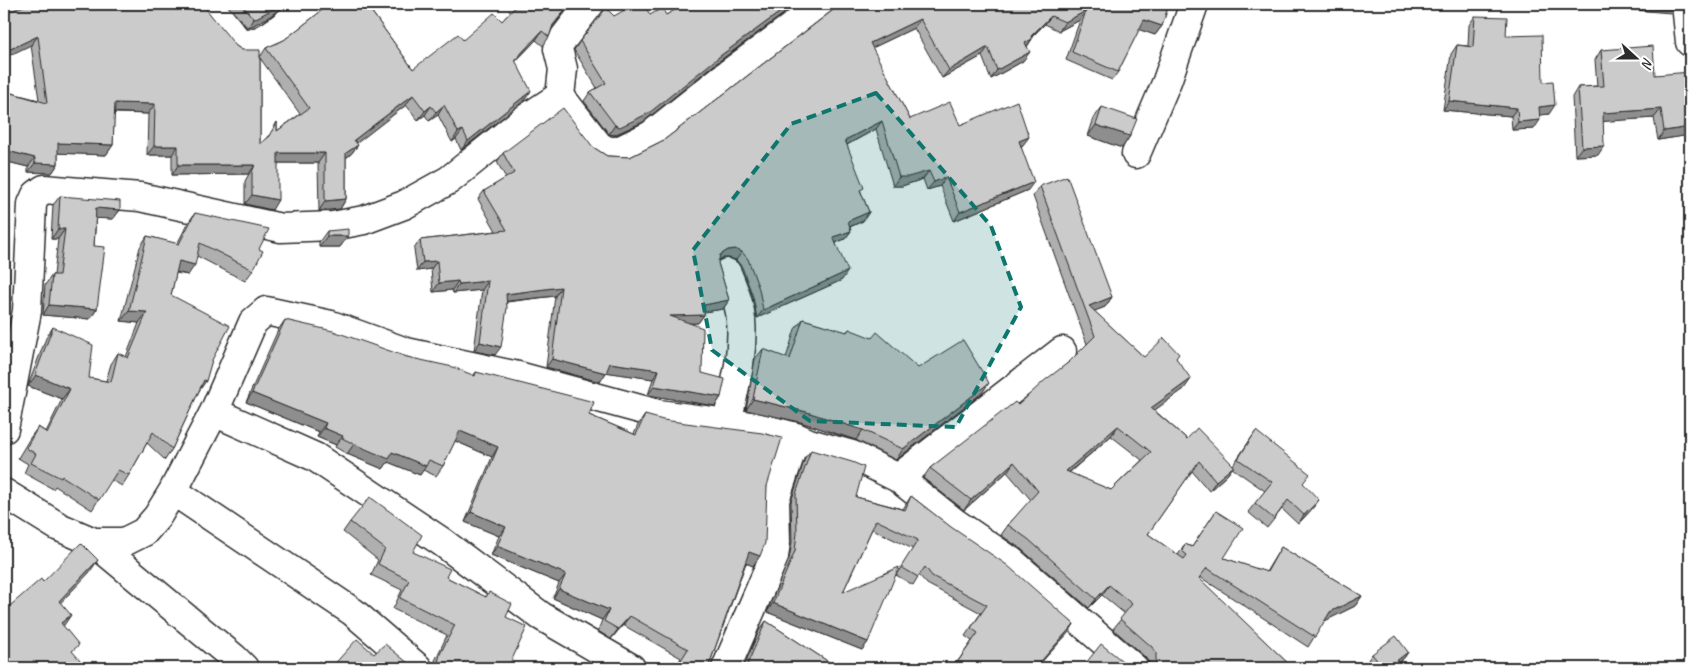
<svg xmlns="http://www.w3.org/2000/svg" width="1694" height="672" font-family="Caveat,sans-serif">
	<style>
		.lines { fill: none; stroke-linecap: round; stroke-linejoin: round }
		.street-casing { stroke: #2b2b2b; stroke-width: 31 }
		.street { stroke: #fff; stroke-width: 28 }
		.wall { fill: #afafaf; stroke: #2b2b2b; fill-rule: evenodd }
		.shaded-wall { fill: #8e8e8e; stroke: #2b2b2b }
		.building { fill: #cbcbcb; stroke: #2b2b2b; fill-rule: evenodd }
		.marked { fill: #0f766e; fill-opacity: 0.2; stroke: #0f766e; stroke-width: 4; stroke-dasharray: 10 6; stroke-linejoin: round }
	</style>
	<rect width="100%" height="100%" fill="#fff"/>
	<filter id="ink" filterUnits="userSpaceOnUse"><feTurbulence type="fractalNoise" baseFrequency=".02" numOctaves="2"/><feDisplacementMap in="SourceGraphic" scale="10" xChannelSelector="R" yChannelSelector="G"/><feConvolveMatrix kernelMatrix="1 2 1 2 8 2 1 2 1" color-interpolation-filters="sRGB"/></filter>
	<g filter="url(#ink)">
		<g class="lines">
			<!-- street casing -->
			<g class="street-casing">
				<path id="street" d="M208,4l33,41c25,0 50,-26 69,-41
					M590,4l-31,40 -1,5 5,20 -3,27 39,50 9,5h10l33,-16 73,-58 99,-73
					M1686,4l4,38
					M1136,154l31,-73 27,-77
					M727,273c6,15 13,31 14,47 3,35 -7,70 -14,103
					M214,412l101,45 127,85 99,74 90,52
					M4,429l23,-118 5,-107 4,-9 8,-6 96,8 141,31 52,-2 31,-6 40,-15 45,-25 76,-61 35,-23
					M898,478l56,44 57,39 123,107
					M173,491l180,121 65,56
					M4,493l55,34 35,15h30l20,-10 13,-15 16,-26 41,-79 39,-90 13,-11 65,14 75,27 112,24 140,38 100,13 38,10 13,6 43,12 46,23 164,-127
					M94,542l140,116 10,10
					M726,668l48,-111 2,-15 -1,-42 21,-63"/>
			</g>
			<!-- street -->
			<use href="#street" class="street"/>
		</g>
		<!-- wall -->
		<path class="wall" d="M226,4h60l-17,13 -21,11z
			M325,4h41l47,65 50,-29 39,-19 16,-17h52l-17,23 -4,10 -6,9 -7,-6 -21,22 9,39 -63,49 -5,-11 -4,3 -14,-27 -9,6 -4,-6 -7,5 -12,-15 -50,38 2,2 -7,9 -5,4v41l-6,10 -21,2 -1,-48h-40l-6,47 -27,-6v-23l4,-7 -77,1v-20h-25l1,-41 -34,-1 -1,32 -7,10 -48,-2v11l-6,9 -24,-1v-5l-24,-6v-70l35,9 -8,-55 -23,-33 228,34 6,4 18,7 6,-9 18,-8 27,-21 14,-11zM260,58l40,56 -23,17v-9l-10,17 -7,5z
			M686,4h111l-83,61 -71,57 -29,13 -5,-1 -25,-33 6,-9 7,-4 -23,-38 6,-9 34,-25 36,-1h16z
			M838,4h331l-7,22 -7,9 -16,-6 -21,43 -6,8 -46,-20 14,-40 -21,11 -14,-7 -13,13v2l-5,8 -4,14 -32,18 -9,-23 -40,22 -28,-50 -42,20 38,71 50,6 63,20 -2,2 7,43 -74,31 -14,-35 -13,4 -4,-11 -21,7h-9l-17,-57 -29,16 14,47 8,20 -6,9 -13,6 1,4 -6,8 -9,4 6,37 -85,38 -4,-21 -11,-30 -6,-7 -7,-2h-7l-4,3v2l11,37 -6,9 -19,3v3l-6,8h-8l12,50 19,24 -6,9 -67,-11 5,-16 -47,-7 -6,10 -54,-15 9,-71 -48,6 -12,53 -21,-4 8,-61 -29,3 -1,-3 -19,2 -2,-23 -14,2 -3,-22 6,-9 76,-9 -18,-32 6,-8 22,-13 -9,-16 6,-9 90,-6 14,9 23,1 34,-17 174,-134z
			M1475,16l31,20 37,46 6,32 -10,1 -5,14 -22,1 -1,-14 -68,-6 8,-56 6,-9 11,1 1,-21z
			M1601,50l54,25 35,60 -32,5 -4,-22 -51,3 -5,34 -23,1 -3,-59 6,-10 19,-1 -2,-26z
			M1102,107l28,29 -8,12 -34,-12 6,-18z
			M1040,186l72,111 -7,10 -11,4 50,46 32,1 8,31 -30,21 33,29 46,26 23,-34 47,53 9,25 -14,15 -16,-15 -15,19 -19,-16 17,-21 -33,-23 -5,7 -18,16 -17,-20 -44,63 30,21 7,-11 7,3 24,-36 8,47 42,14 15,-25 81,49 -7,10 -31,15 -16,26 -108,-70 -1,2 94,89h-144v-5l-4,-6 -32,-28 12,-15 -23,-19 -13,13 -68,-59 -20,-14 7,-10 23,-25 -24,-28 -43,38 -41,-32 7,-10 88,-63 51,-43 18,-18 -54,-148zM1111,436l31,24 -31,30 -42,-17z
			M60,196l60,14 -7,9 -17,-1 -2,28 3,63 -7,10 -47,-4 2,-30 7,-10h2l4,-36h-7l2,-34z
			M195,213l64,36 -6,21 -8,11 -48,-25 -9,19 -12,-2 -5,22 41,65 -13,31 -27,58 -7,11 -18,-17 -18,32 -7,11 -11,-6 -19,30 -37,-24 -2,3 -29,-16 4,-9 -10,-6 12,-20 8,-11 8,5 16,-33 -34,-13 1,-3 17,-45 7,-11 36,51 17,3 5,-17 7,-11 8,4 13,-34 -18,-2 19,-74 7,-11 30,8 11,-21z
			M327,231l21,5 -8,11h-21v-5z
			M803,319l43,13 3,-3 69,39 64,25 -86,67 -40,-20 -56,-18 -54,-12 9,-51 8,-10 23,9 9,-29z
			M285,320l122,37 66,19 3,-4 113,43 45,19 4,-9 7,-10 122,71 -14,80 -7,-3 -38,105h-33l6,-10 -58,-33 -12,14 -13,-8 4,-11 -49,-22 6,-15 -68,-28 8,-19 -34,-14 27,-65 -37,-16 -12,25 -7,10 -13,-6 -3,5 -32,-13 -5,7 -36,-15 -12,-7 1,-2 -19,-8 2,-5 -73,-30 32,-72z
			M811,450l45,47 47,12 8,-13 163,128 -5,8 -33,36h-83l19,-27 -7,-5 16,-23 -54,-29 -8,-9 -6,10 -17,-10 17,-26 -41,-20 -29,63 25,50 -6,8 -95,-38 22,-53 3,-17 -1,-40 14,-44z
			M350,522l63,30 33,25 39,20 4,-5 17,25 2,51h-76l1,-3 14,-30 -54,-26 9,-19 -31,-15 7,-15 -35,-28z
			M766,621l72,47h-95l16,-37z
			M1408,652l-4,6 -13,10h-17l-6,-8 4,-6z"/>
		<!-- shaded-wall -->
		<path class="shaded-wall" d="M280,4h6l-17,13 -21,11 6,-9z
			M791,4h6l-83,61 -71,57 -29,13 -5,-1 6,-9 105,-69z
			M1626,4h52l-7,9 -49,-4z
			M1086,11l-6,9 -21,11 6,-9z
			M1051,16l-6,8 -17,17 4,-2 -6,8 -1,-4z
			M920,19l-6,9 -50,24 6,-9z
			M1144,20l18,6 -7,9 -18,-6z
			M542,31l-6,9 -28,29 7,-9z
			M38,36l-7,9 -27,13v-6z
			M988,47l-6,9 -40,22 7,-8z
			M1030,52l-7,9 -32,18 6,-9z
			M531,91l-7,10 -63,49 7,-9z
			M413,95l-7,10 -58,45 6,-10z
			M1449,101l68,7 -6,8 -68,-6z
			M115,103l40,1 -7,10 -40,-2z
			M444,105l-6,10 -9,6 7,-9z
			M1555,105l-6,9 -16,2 6,-9z
			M431,106l-6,9 -7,5 7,-9z
			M1661,109l-7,9 -58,4 7,-9z
			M4,111h4l-4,6z
			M1540,120l-6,9 -22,1 6,-8z
			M882,121l-6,8 -37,20 6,-9z
			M1096,125l34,11 -8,12 -34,-12z
			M1690,127v8l-32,5 6,-9z
			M463,130l-7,9 -4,3 6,-10z
			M1029,137l-6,8 -10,5 6,-9z
			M58,143l55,2 -7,10 -54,-2z
			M358,145l-7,9 -11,8 6,-9z
			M154,146h24l-6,9h-25z
			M1604,146l-6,9 -23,1 7,-9z
			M4,150l31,8 -7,9 -24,-6z
			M278,153h47l-7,10h-46z
			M35,163l23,1 -6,9 -24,-1z
			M178,165h77l-6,9 -77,1z
			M929,171l-6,8 -21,7h-9l6,-9z
			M946,177l-6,9 -13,4 7,-8z
			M1034,182l-6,8 -74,31 6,-9z
			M252,195l26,5 -6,10 -27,-6z
			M346,199l-6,10 -21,2 6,-10z
			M96,208l24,2 -7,9 -24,-1z
			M869,212l-6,9 -21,9 6,-9z
			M58,229h7l-7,10h-7z
			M851,231l-6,8 -18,7 6,-9z
			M327,236h21l-8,11h-21z
			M735,249l7,3 -6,8 -7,-2h-7l-8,6 6,-9 8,-5z
			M179,261l16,4 -7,10 -16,-4z
			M437,261l-6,8 -14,2 6,-9z
			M848,271l-6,9 -85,38 6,-8z
			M458,281l-6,9 -19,2 6,-9z
			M488,281l-6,9 -29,3 6,-9z
			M561,287l-6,9 -55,6 6,-8z
			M1112,297l-7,10 -18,7 2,-8z
			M729,300l-6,9 -25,4 6,-8z
			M49,305l48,4 -7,10 -47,-4z
			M129,311l18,1 -8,11 -18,-2z
			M704,315l-6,8 -34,1 6,-8z
			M480,342l21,5 -6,8 -21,-4z
			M552,359l54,14 -6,9 -54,-15z
			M610,363l49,7 -6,9 -49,-7z
			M36,375l34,14 -8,10 -34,-13z
			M1191,379l-7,10 -40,29 7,-10z
			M204,380l2,1 -7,10h-3z
			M989,383l-7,10 -86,67 7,-11z
			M654,386l67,11 -6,9 -67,-11z
			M252,393l74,30 -7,9 -73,-30z
			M753,399l54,13 56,18 -7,10 -56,-18 -54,-12z
			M1118,426l-7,10 -52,45 7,-10z
			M324,428l19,8 -7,9 -19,-8z
			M460,431l38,16 -6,10 -39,-17z
			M354,444l38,8 34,14 -6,9 -32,-13 -5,7 -36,-15z
			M1014,462l-7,10 -43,38 7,-10z
			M1234,466l-7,9 -18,16 7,-10z
			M1319,500l-7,9 -14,15 6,-9z
			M471,512l35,15 -7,9 -34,-14z
			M497,546l69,28 -7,9 -68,-28z
			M749,552l11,4 -7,10 -10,-4z
			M98,560l-9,13 -39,41 9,-13z
			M1109,585l-7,10 -13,13 7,-9z
			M559,589l50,21 -7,10 -49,-22z
			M1362,596l-7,10 -32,16 7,-10z
			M773,603l95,39 -6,8 -95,-38z
			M71,615l-9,13 -1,-5z
			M630,616l-7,9 -12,14 7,-10z
			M1074,624l-5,8 -33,36h-1z
			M1408,652l-4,6 -13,10h-4z"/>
		<!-- building -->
		<path class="building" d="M29,4h173l34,42 6,4h18v94l10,-8 7,-14v9l32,-23 -43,-60 18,-8 27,-21 16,-13 2,-2h37l47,65 45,-35 5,6 31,-27 8,8 16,-17h52l-17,21 -4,12 -7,-6 -27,29 16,31 -63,50 -5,-11 -5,2 -14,-27 -8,7 -5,-6 -6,5 -12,-16 -59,45 4,5 -12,8v46l-21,2v-48h-47v47l-26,-5v-23l3,-7h-77v-19h-24l1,-42 -40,-1 -2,42 -55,-2v21l-23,-1v-5l-31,-8v-22l4,-17h-4v-20l43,12 -9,-67 -34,16v-42l3,-1 1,3z
			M241,4h39l-5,4 -21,11z
			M635,4h9l6,11 12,-7 4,7 19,-11h106l-71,52 -71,57 -29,14 -5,-2 -25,-33 16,-9 -26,-42 26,-33 8,8z
			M841,4h328l-7,22 -18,-6 -26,52 -46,-20 14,-41 -21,11 -14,-6 -20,20 1,3 -7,4 5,9 -33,18 -9,-23 -39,23 -29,-51 -50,24 40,76 40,-17 10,23 57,-24 12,36 -10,4 15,41 -74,30 -14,-35 -12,5 -5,-11 -21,6h-9l-17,-56 -37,19 19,48 -4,2 9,22 -21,9 3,10 -18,6 15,34 -85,39 -4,-21 -11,-30 -6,-7 -7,-3 -7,1 -8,5 -2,8 11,37 -25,5v10l-34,1 33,12 -1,45 23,6 -4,18 -67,-11 5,-16 -49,-7 -4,10 -54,-14 9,-72 -55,7 1,14 -6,39 -21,-5 8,-61 -29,3 -1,-3 -19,2 -2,-22 -14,1 -3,-22 87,-10 -23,-39 30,-18 -11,-20 60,-45 30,39 14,9 23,1 34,-17z
			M1475,16l32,1 -1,19 36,-1 1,47 10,-1 2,24 -16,2 1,13 -22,2 -1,-14 -68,-7 8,-56 16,2z
			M1653,46l2,29 35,-3v55l-26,4 -3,-22 -58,4 1,33 -22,1 -4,-60 26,-1 -3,-36z
			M1102,107l35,12 -7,17 -34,-11z
			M1067,176l45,121 -23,9 55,51 20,-19 15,16 -3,4 15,21 -40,29 36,31 10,-11 37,38 -18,15 -17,-20 -51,73 36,25 3,-4 -5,-4 3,-7 7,3 24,-36 27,17 -19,30 43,14 14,-25 81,49 -32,16 -15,25 -108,-69 -8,10 94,90h-29l-5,-4 -6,4h-100l3,-6v-9l-4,-6 -32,-28 12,-15 -23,-19 -13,14 -68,-60 -20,-14 30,-34 -24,-29 -43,38 -41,-32 85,-66 3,3 26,-24 25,-19 26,-26 -55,-150zM1118,426l33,26 -40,38 -45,-19z
			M60,196l60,5v9l-24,-2 -2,38 11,1 -8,62 -48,-4 3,-30h7l6,-46h-7z
			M195,213l74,16 -10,20 4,2 -10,19 -53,-27 -5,22 -16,-4 -8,34 59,31 -18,34 -6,21 -2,-1 -32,69 -19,-17 -24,43 -11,-5 -19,30 -37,-24 -1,2 -30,-15 5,-9 -10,-6 12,-21 9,6 23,-44 -34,-14v-3l17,-45 40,18 -4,33 22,4 7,-29 10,5 19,-46 -18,-1 18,-75 32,8z
			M348,229v7h-21v-5z
			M803,319l44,13 2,-3 23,9 5,-6 41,36 45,-28 26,43 -86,66 -40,-19 -56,-18 -54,-13 10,-50 27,10z
			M285,320l48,11 74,26 46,10 22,9 1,-4 118,30 -5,13 47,20 9,-20 18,5 99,13 20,5 -15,48 -2,57 -5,13 -11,-4 -41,116h-32l12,-19 -58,-33 -12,13 -14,-8 5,-11 -50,-21 7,-15 -69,-28 9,-19 -35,-15 27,-65 -38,-16 -17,35 -14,-6 -3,6 -34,-14 -3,7 -35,-15 -12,-6 1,-2 -19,-8 2,-5 -74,-30z
			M1256,431l54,43 -7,9 16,17 -15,15 -16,-15 -14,19 -19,-16 17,-21 -34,-23z
			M811,450l41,12 12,5 -8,30 49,13 6,-14 40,31 56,38 67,59 -39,44h-79l-2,-1 24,-34 -7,-5 16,-23 -55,-29 -7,-9 -7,10 -17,-10 17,-27 -42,-20 -33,72 56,-25 -31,75 -95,-39 22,-52 2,-18 -1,-39z
			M370,497l52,38 -9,17 37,17 -4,8 40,20 3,-5 23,12 -6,13 21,10 -19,41h-72l1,-1 3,-13 15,-29 -55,-27 9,-18 -31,-16 7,-15 -35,-27z
			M81,543l17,17 -39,41 12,14 -10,8 18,22 -7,6 15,17h-83v-57l37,-32 2,3z
			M766,621l72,47h-94l3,-3z
			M1396,636l12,16 -21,16h-4l-11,-14z
			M357,639l17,15 11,-10 29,24h-83z
			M1101,644l30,24h-49z
			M319,661l9,7h-15z
			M613,664l9,4h-11z"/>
	</g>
	<!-- marked area -->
	<path class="marked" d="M876,93l115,133 30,81 -65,120 -146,-6 -98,-71 -19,-100 98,-126z"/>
	<!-- margin -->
	<rect width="1694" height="672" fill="none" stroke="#fff" stroke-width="20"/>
	<rect x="10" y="10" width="1674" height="652" fill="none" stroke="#2b2b2b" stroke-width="2" filter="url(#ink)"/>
	<!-- north arrow -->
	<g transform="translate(1636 58) rotate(111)" stroke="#ffffff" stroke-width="4" paint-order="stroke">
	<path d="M0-4L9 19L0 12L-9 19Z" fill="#2b2b2b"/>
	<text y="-8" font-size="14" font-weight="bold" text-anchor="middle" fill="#2b2b2b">N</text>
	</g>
</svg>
